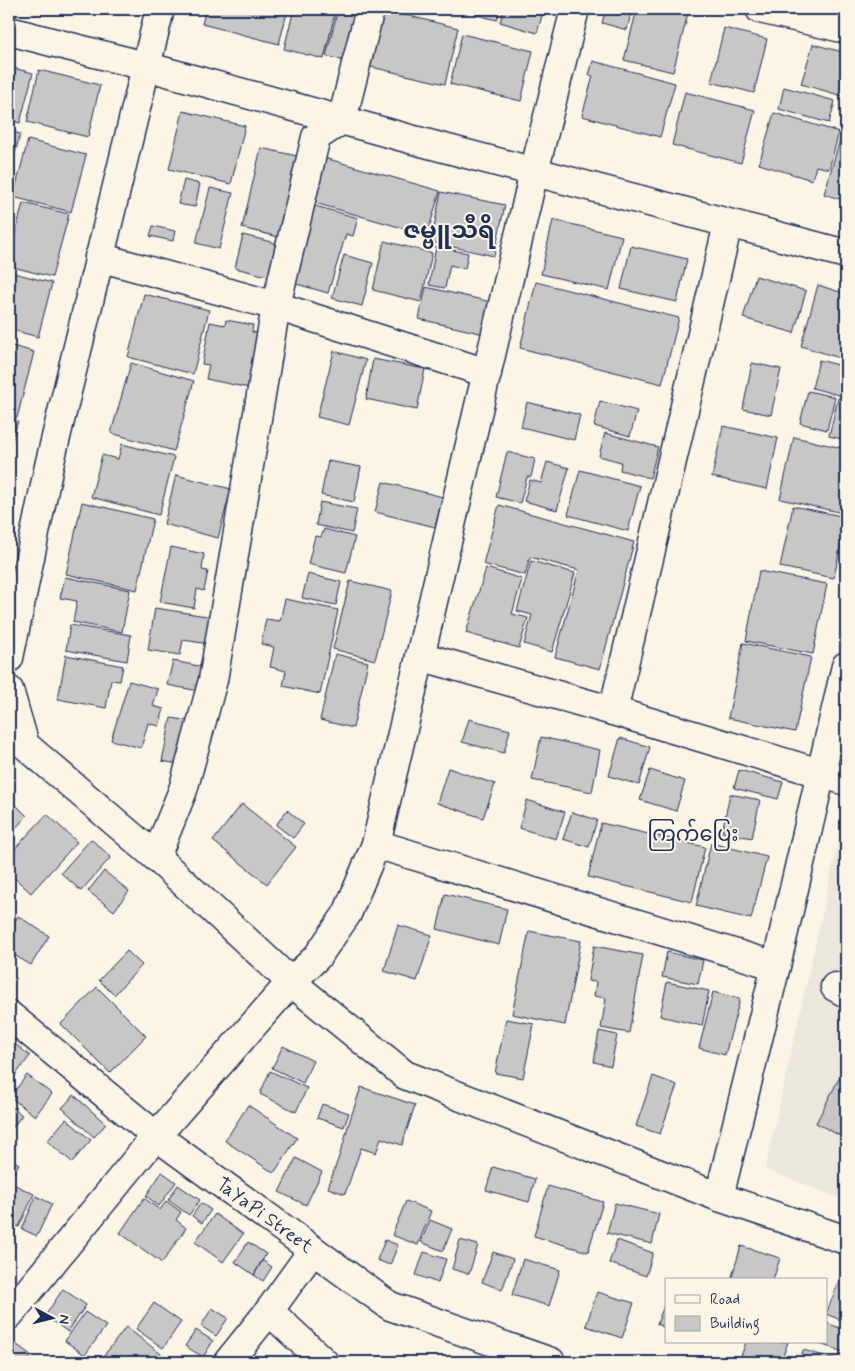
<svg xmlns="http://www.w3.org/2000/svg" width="855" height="1371" font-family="Mynerve,'Noto Sans Myanmar',sans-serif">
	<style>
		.built { fill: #ece7dc }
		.building { fill: #c8c7c6; stroke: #1b2f5e }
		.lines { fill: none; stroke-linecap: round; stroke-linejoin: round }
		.minor-casing { stroke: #1b2f5e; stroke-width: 31 }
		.minor { stroke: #fcf5e5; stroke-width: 28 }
		.labels { text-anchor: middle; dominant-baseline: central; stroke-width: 4; stroke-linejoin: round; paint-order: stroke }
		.street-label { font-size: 19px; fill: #1b2f5e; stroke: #fcf5e5 }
		.quarter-label { font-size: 21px; fill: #1b2f5e; stroke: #fcf5e5 }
		.district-label { font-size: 24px; font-weight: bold; fill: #1b2f5e; stroke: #fcf5e5 }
	</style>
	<rect width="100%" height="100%" fill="#fcf5e5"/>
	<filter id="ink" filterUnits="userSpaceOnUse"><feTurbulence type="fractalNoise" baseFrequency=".02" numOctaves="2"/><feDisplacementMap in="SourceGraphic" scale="10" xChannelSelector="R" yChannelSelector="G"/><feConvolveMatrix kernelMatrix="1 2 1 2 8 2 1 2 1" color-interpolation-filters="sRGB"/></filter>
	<g filter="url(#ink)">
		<!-- built -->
		<path class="built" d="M844,815h2v386l-81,-32z"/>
		<!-- building -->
		<path class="building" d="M206,9h82l-9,35 -77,-20z
			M294,9h42l-12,50 -40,-10z
			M338,9h26l-11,54 -27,-7z
			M381,9l77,19 -13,56 -78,-18z
			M479,9h21l-3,11 -20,-5z
			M504,9h40l-7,24 -37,-11z
			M606,9h26l-5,21 -25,-7z
			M637,9h36l15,4 -15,59 -49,-12z
			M724,28l43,11 -13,54 -43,-11z
			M462,34l71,17 -12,50 -71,-17z
			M813,44l33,9v44l-45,-13z
			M593,61l82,22 -15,54 -78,-21 11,-40 -4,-1z
			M9,67l24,6 -13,50 -11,-3z
			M39,70l61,15 -12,52 -61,-15z
			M784,87l51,14 -6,22 -50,-14z
			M685,92l70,18 -14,53 -69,-18z
			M183,111l62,15 -14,58 -62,-15z
			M774,113l65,19 -10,37 -13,-3 -4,14 -53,-16z
			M9,131l11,3 -11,44z
			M842,133l4,2v66l-22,-7z
			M28,140l58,15 -15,57 -58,-15z
			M261,148l45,10 -19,81 -45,-11z
			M321,157l119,34 -13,44 -119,-34z
			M184,180l16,4 -5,23 -17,-3z
			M210,188l23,5 -14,56 -23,-6z
			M441,192l64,13 -11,51 -63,-14z
			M23,203l46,11 -17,63 -43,-11v-8z
			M308,204l50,14 -5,18 -7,-2 -18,59 -42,-12z
			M553,220l69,16 -13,54 -68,-16z
			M153,226l22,5 -2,10 -23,-5z
			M243,235l40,10 -8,33 -40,-10z
			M384,241l48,12 -11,49 -48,-12z
			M631,246l56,13 -10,43 -56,-13z
			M436,247l32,6 -3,16 -15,-4 -5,23 -16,-3z
			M344,255l29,8 -11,43 -30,-8z
			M10,272l42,11 -14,54 -29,-8v-53z
			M756,276l50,15 -12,42 -51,-15z
			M536,282l143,36 -17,66 -142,-36z
			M818,285l28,9v66l-45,-14z
			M426,287l65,15 -7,32 -65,-15z
			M144,294l65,16 -16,64 -65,-17z
			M226,320l27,5 -1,7 17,3 -20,53 -43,-9 3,-14 -7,-1 8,-42 15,3z
			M9,345l25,7 -17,66 -8,-2z
			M334,351l32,9 -17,65 -32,-8z
			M373,359l52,10 -8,41 -51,-11z
			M819,360l27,7v30l-34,-9z
			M131,363l63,18 -20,70 -63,-18z
			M752,363l29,6 -10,46 -28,-6z
			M808,391l27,6 -8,33 -27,-7z
			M838,398l8,2v40l-17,-4z
			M600,401l37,10 -7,25 -36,-10z
			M527,402l53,13 -6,25 -53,-13z
			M9,419l9,2 -4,13 -5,-1z
			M723,426l55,12 -11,51 -55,-12z
			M605,433l53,14 -8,31 -30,-8 1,-8 -22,-6z
			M9,434l4,2 -4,16z
			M794,437l52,12v51l-3,13 -63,-14z
			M122,444l52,13 -15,58 -68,-18 11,-42 16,4z
			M507,452l28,7 -4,18h-4l-7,26 -24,-6z
			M328,461l33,6 -7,35 -33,-7z
			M547,462l22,6 -12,42 -33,-9 6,-21 11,3z
			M580,470l60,16 -12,45 -60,-16z
			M176,475l55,14 -13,49 -54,-14z
			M383,482l60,15 -8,30 -60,-15z
			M82,502l71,17 -16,71 -71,-16z
			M320,502l37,7 -5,24 -36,-8z
			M499,505l135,37 -34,127 -45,-12 24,-87 -49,-13 -5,18 -42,-11z
			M793,506l53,11 -12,61 -54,-11z
			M324,529l31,8 -9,36 -38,-9 7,-28 6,1z
			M171,547l33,7 -2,16 6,1 -4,20 -7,-2 -3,19 -34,-6z
			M531,561l44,12 -23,79 -28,-8 8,-29 -15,-4z
			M486,568l36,11 -10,35 16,4 -9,30 -53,-15z
			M759,571l68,13 -14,70 -67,-13z
			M308,574l33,8 -5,23 -34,-7z
			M65,577l65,13 -8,42 -49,-10 4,-21 -17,-3z
			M350,581l42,10 -17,69 -42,-11z
			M285,599l53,11 -18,84 -37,-8 3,-15 -16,-4 4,-20 -13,-3 5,-25 14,2z
			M155,608l58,9 -4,27 -26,-4 -3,15 -32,-5z
			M70,625l61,10 -4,26 -61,-11z
			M743,643l68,14 -16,75 -67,-14z
			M335,654l33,8 -15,66 -33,-8z
			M66,655l57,11 -3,15 -9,-1 -5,28 -48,-9z
			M173,661l31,6 -5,24 -32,-6z
			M129,681l29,8 -5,17 11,3 -5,17 -11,-3 -7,25 -30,-8z
			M171,718l20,3 -9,44 -20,-4z
			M469,719l41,11 -6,23 -42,-11z
			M541,737l59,13 -8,42 -60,-12z
			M620,738l30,9 -11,38 -30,-9z
			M448,768l47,16 -12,34 -46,-15z
			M650,770l35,11 -9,30 -36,-11z
			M739,770l44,12 -5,17 -44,-11z
			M730,794l30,6 -8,38 -30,-6z
			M9,798l18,18 -18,19z
			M527,800l38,12 -9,27 -37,-11z
			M242,804l54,43 -29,37 -54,-43z
			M287,810l17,14 -11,14 -17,-13z
			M572,812l25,8 -8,27 -26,-8z
			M47,814l30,28 -46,51 -22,-20v-18z
			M601,823l104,24 -13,55 -104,-25z
			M91,839l20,18 -30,34 -20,-18z
			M711,843l56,14 -16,62 -55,-13z
			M104,871l25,20 -15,20 -26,-20z
			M445,894l62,15 -8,36 -62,-16z
			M18,916l31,20 -18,29 -22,-13v-21z
			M398,925l34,10 -15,46 -33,-10z
			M529,931l52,10 -16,84 -53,-11z
			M594,946l49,9 -14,78 -28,-5 5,-30 -12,-2 2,-14 -8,-1z
			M127,951l15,14 -28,30 -15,-15z
			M667,952l36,8 -5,24 -36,-7z
			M667,982l42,9 -7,35 -42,-10z
			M97,987l49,49 -36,37 -49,-49z
			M713,992l27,7 -15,56 -26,-7z
			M506,1019l28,5 -11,54 -28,-5z
			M599,1031l18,4 -6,31 -17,-4z
			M9,1039l21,17 -21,27z
			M283,1046l30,15 -10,22 -31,-15z
			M846,1065v74l-30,-16z
			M270,1071l37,17 -11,24 -36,-18z
			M27,1075l25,19 -17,22 -25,-19z
			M653,1076l24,9 -17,49 -24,-8z
			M361,1087l54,18 -13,40 -21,-7 -5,15 -15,-5 -16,46 -17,-6 16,-46 4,-16z
			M74,1095l32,29 -12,13 -32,-29z
			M322,1104l27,9 -5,14 -27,-9z
			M9,1105l13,10 -12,16 -1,-1z
			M248,1105l49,33 -23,35 -49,-32z
			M66,1119l25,21 -19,22 -25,-21z
			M9,1158l10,6 -10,16z
			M296,1158l26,14 -16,33 -27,-13z
			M493,1167l42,12 -6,23 -43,-12z
			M162,1172l14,10 -17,24 -13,-10z
			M9,1182l25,12 -15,33 -10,-5z
			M178,1185l22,15 -11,15 -21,-15z
			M548,1186l55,16 -15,50 -54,-16z
			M36,1196l16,8 -15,32 -15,-7z
			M144,1198l16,12 6,-9 15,11 -5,8 10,8 -24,35 -42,-30z
			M406,1201l25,10 -13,34 -26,-10z
			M201,1203l10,7 -9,13 -10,-7z
			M615,1203l44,11 -7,30 -45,-11z
			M215,1214l28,20 -20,28 -28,-20z
			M430,1220l22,9 -9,22 -22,-9z
			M385,1240l13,5 -8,20 -13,-5z
			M460,1240l18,5 -9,29 -17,-5z
			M617,1240l36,13 -7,23 -37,-13z
			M248,1242l18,12 -12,21 -19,-13z
			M741,1246l39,12 -7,22h-42z
			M424,1252l22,7 -8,24 -22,-8z
			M493,1252l20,7 -11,31 -20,-8z
			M523,1259l37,11 -11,36 -37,-11z
			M262,1260l10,7 -9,14 -9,-6z
			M840,1278l6,3v41l-20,-8z
			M63,1289l23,16 -18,27 -23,-16z
			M597,1292l37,11 -12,35 -36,-12z
			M154,1303l27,19 -18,26 -27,-19z
			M665,1303l1,1v24l-9,-4z
			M212,1308l16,10 -12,18 -15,-10z
			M85,1312l21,14 -21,29 -20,-14z
			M826,1323l20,7v23l-26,-9v-2h6z
			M126,1327l44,34 -1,1h-70z
			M196,1330l17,11 -10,16 -18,-11z
			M746,1342h42l-7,20h-42z
			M16,1344l16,12 -5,6h-16l-2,-1v-8z
			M803,1350l43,12h-46z"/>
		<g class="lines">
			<!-- minor casing -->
			<g class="minor-casing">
				<g id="minor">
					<path d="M760,9l86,20"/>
					<path d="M9,31l136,35 265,73 436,115"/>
					<path d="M99,257l177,49 211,67"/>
					<path d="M420,656l193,55 233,70"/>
					<path d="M9,658l40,-192 111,-457"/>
					<path d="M9,690l16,55 131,112 135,125 114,93 314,122 127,43"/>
					<path d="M613,711l115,-487"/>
					<path d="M376,844l400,122"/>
					<path d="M156,857l27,-67 30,-110 63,-374 40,-169 26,-17 28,-111"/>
					<path d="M835,987l11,6"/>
					<path id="s1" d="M9,1015l147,121 234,170 161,56"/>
					<path d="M719,1197l57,-231 70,-300"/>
					<path d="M269,1311l55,51"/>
					<path d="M9,1315l147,-179 135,-154 26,-25 30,-43 29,-70 158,-672 41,-163"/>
					<path d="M228,1362l41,-51 44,-61"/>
				</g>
			</g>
			<!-- minor -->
			<use href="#minor" class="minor"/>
		</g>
	</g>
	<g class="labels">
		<!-- street labels -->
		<g class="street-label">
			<text stroke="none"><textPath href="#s1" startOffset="325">TaYaPi Street</textPath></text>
		</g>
		<!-- quarter labels -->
		<g class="quarter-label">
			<text x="693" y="835">ကြက်ပြေး</text>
		</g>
		<!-- district labels -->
		<g class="district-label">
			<text x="449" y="231">ဇမ္ဗူသီရိ</text>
		</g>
	</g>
	<!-- margin -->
	<rect width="855" height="1371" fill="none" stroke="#fcf5e5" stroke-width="30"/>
	<rect x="15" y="15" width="825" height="1341" fill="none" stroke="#1b2f5e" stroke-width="2" filter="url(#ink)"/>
	<!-- legend -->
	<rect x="665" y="1278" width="162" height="65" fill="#fcf5e5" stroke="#a2a6af"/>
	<rect x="675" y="1295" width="25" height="8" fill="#fcf5e5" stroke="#a2a6af"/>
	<text x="710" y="1304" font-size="15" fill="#1b2f5e">Road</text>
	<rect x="675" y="1316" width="25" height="15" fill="#c8c7c6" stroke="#a2a6af"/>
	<text x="710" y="1328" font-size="15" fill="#1b2f5e">Building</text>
	<!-- north arrow -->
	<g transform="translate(52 1318) rotate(97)" stroke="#fcf5e5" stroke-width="4" paint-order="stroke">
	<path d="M0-4L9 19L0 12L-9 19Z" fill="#1b2f5e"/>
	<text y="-8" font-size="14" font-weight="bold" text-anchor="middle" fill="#1b2f5e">N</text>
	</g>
</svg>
